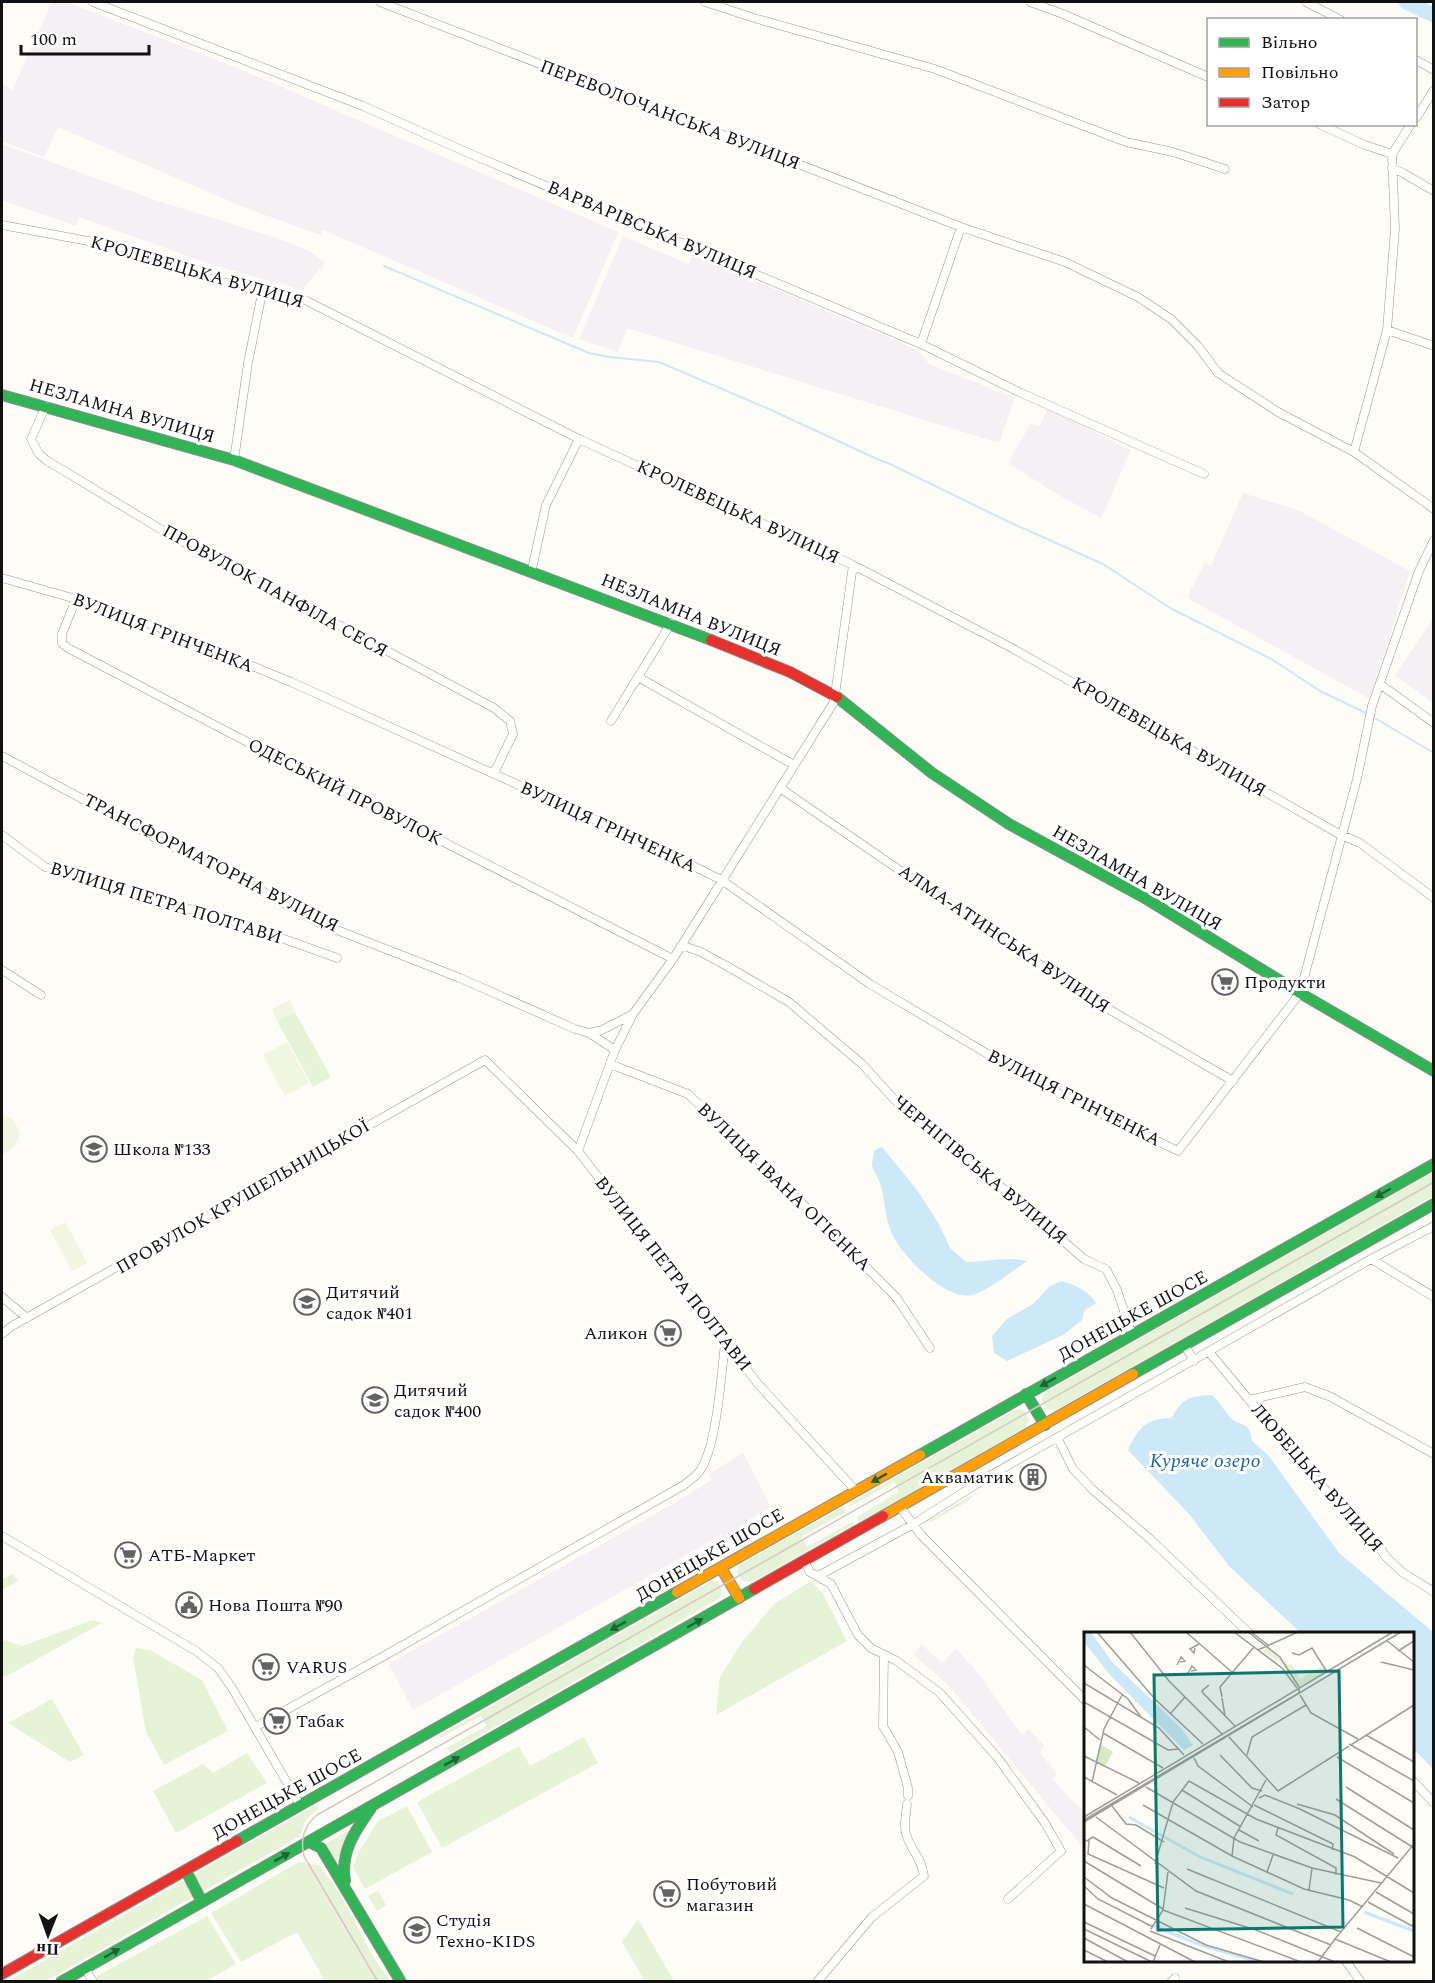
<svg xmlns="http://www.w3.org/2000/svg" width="1435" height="1983" font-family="Spectral,serif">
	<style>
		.industrial { fill: #f5f0f3 }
		.green { fill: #e7f3d7 }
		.pitch { fill: #f0f6e1 }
		.water { fill: #cde8f7 }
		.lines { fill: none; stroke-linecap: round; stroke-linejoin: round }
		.stream { stroke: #cde8f7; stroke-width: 2 }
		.river { stroke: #cde8f7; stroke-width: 15 }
		.street-casing { stroke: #979795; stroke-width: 9 }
		.fast-casing { stroke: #8e8d8b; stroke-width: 12 }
		.slow-casing { stroke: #8e8d8b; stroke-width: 12 }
		.jam-casing { stroke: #8e8d8b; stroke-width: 12 }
		.street { stroke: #fffffe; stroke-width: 8 }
		.fast { stroke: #30b455; stroke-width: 10 }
		.slow { stroke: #ff9f0a; stroke-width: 10 }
		.jam { stroke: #e5322d; stroke-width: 10 }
		.tram { stroke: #d9c6c7; stroke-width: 1.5 }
		.oneway { fill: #206233 }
		.labels { text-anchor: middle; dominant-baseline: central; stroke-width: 6; stroke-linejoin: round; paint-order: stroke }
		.street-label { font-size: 18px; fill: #111; stroke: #fff }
		.poi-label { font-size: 18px; fill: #111; stroke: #fff; text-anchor: start }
		.water-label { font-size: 20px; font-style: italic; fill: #1768a6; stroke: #fff }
		.inset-river { fill: none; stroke: #cde8f7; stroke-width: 3 }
		.inset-road { fill: none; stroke: #9f9e9b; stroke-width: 1.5 }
		.view { fill: #0f766e; fill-opacity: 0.15; stroke: #0f766e; stroke-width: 3 }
		.inset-edge { fill: none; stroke: #111; stroke-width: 3 }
	</style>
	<rect width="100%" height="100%" fill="#fdfcf7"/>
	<!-- industrial -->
	<path class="industrial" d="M52,2h15l173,67 378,163 -45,106 -250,-108 -2,5 -75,-27 -188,-81 -14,30 -42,-16v-58l10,8z
		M2,144l156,57 122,38 31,13 14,11 -23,27 -92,-26 -131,-47 -3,9 -74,-26z
		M623,236l65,28 5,-9 65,27 160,68 11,14 86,34 -16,45 -372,-115 -9,24 -39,-13z
		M1048,408l83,42 -30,68 -44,-24 -49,-31 23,-40 8,4z
		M1243,493l57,18 110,60 -40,128 -183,-101 18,-35 6,3z
		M1433,619l1,84h-1l-38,-28z
		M743,1453l28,54 -24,14 1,2 -25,15 -2,-3 -308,175 -24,-46 282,-159 41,-25 -3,-6z
		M921,1644l21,19 14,-14 18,19 48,67 7,-6 15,16 -4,8 17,21 -4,5 16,19 16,13v39l-136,-164 -35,-31z"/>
	<!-- green -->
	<path class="green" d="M295,1012l36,65 -18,10 -36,-66z
		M1433,1172v24l-377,214 -10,-1c-5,-6 -7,-11 0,-17z
		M1020,1409l4,2 5,8 -4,9 -166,94 -2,-5 42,-25 -5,-10 -43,24 -1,-3 165,-93z
		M974,1494l-6,7 -37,21 -3,-1z
		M843,1507l3,5 -44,24 5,11 45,-25 1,3 -101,57 -10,-1 -5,-9 3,-7z
		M12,1574l6,7 -16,9v-11z
		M712,1581l6,1 4,6 -2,10 -270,155 -3,-5 39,-22 -5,-10 -41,22 -1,-2z
		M811,1581l11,11 25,49 -131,74 4,-38 22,-35 32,-38z
		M93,1620l9,3 -97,54 -3,-3v-32l3,-2 17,6z
		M136,1648l14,2 52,30 26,51 -64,34 -18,-33 -13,-75z
		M52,1699l32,56 -14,7 -62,-39z
		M584,1737l14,26 -156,85 -25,-46 102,-56 11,20z
		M247,1753l20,30 -91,50 -23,-42 50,-27 10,9z
		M317,1804l2,4 -13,11 -6,17 -254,145 -39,1z
		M407,1806l25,46 -67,37 -12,-22 5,-14 20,-32z
		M349,1830l-14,36 -12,-21z
		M299,1862l20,3 21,29 34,64 16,23h-65l-28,-49 -56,30 -30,-49z
		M378,1891l8,14 -9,6 -9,-15z
		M207,1916l29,48 -30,17 -108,1 -3,-5z
		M638,1919l36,62h-29l-23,-39z"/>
	<!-- pitch -->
	<path class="pitch" d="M290,1000l5,12 -18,9 -5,-12z
		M287,1042l22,41 -24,13 -22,-41z
		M2,1114l12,6 6,14 -6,13 -12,8z
		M65,1222l22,41 -15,8 -22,-41z"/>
	<!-- water -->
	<path class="water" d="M882,1147l35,43 22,34 11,24 16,14c20,0 41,-6 61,-1 -14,10 -40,30 -55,34 -26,6 -70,-39 -80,-61 -8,-17 -6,-36 -13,-53 -2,-6 -7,-12 -7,-17 0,-4 2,-10 3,-14z
		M1061,1281c14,4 27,9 35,22l-11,7 -3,10 -19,15 -56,26 -13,-8 -2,-17 15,-17 26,-15 16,-17z
		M1212,1395c8,7 12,16 19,23 10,10 18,1 21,23l16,14 71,98 94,79v137l-20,-21 -1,-114 -111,-1 -72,-67 -40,-52 -61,-64c11,-23 17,-31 44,-32 10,-20 18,-22 40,-23z"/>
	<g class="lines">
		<!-- stream -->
		<path class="stream" d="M384,266l205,87 20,4 50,5 110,47 108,50 13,5 117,57 96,43 67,44 103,52 47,31 48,23
			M1373,717l61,36"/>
		<!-- river -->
		<path class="river" d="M1406,2l28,13"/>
		<!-- street casing -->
		<g class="street-casing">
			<path id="street" d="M93,2l270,104 110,49 448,189 100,49 183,81
				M380,2l581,225 104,35 73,35 33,22 27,27 20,27 60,39 76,40 80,57
				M705,2l49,16 181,51 191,73 47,10 52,17
				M1030,2l33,12 145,63
				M1306,2l35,18
				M1416,60l18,10
				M1416,118l18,-28
				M1319,124l46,21 27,9
				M1392,168l11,5 31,18
				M2,225l124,23 54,22 82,23 39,5 278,141 274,126 157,82 331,188 19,8 74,55
				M1387,330l47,16
				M921,344l40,-117
				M46,406l-15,33 8,15 7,6 126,76 322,172 16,13 3,13 -19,39
				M1354,452l33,-122 8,-101 -3,-75 19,-30
				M234,460l14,-97 14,-70
				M532,569l14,-64 33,-66
				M2,578l74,21 82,28 133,55 371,168 61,31 147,103 163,97 145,70 122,-158 57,-214 15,-73 47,-135 15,-31
				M76,599l-14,35v9l6,5 158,83 447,228
				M638,677l156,88
				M1380,684l54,39
				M611,721l60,-98
				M2,756l161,86 81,39 75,42 141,55 115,51 14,4 13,-3 31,-16
				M780,788l214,147 116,75 123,71
				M2,835l43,32 200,58 92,33
				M681,945l20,7 24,13 64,37 73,62 42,46 95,75 85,74 22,10 11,21 15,45
				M2,970l39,25
				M589,1033l26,17
				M610,1064l78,30 86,81 122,122 34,51
				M578,1151l37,-101 18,-36 40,-55 161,-257 19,-137
				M1371,1259l63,38
				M2,1297l25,21
				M2,1334l10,-8 473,-266 93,91 181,234 97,106
				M1185,1346l9,15
				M1210,1353l105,126 57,57 14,21 16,15 32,20
				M1249,1400l56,-13 26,10 103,57
				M1058,1439l15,30 20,21 57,49 100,95
				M900,1507l21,28 165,166
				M2,1536l194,115 22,17 14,20 68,117
				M804,1561l6,11 21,12 27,51 13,13 26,13 43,32 57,64 48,66 16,28 -53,48
				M818,1576l94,-51 74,-47 385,-219 63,-33
				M884,1655l-1,71 15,26 10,36v8
				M255,1727l129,-71 300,-171c6,-5 14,-10 17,-16 16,-26 20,-93 24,-125
				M1412,1780l22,23
				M1345,1960l16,22
				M85,1968l8,14
				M817,1982l55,-65 52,-41c-3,-19 -11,-23 -17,-39 -4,-9 -1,-23 0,-33
				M1171,1982l4,-4"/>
		</g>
		<!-- fast casing -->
		<g class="fast-casing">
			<path id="fast" d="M2,395l232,65 477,180
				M837,697l95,76 77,51 134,73 157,96 134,78
				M1133,1374l301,-170
				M1026,1394l19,31
				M920,1455l514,-291
				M237,1841l440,-249
				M309,1842l12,6 80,134
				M186,1871l16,31
				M345,1881c-5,-29 10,-50 26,-73
				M61,1982l693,-393"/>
		</g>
		<!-- slow casing -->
		<g class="slow-casing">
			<path id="slow" d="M883,1516l250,-142
				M721,1568l18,30
				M677,1592l243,-137"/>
		</g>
		<!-- jam casing -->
		<g class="jam-casing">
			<path id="jam" d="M711,640l79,32 47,25
				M754,1589l129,-73
				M2,1974l235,-133"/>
		</g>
		<!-- street -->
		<use href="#street" class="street"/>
		<!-- fast -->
		<use href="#fast" class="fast"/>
		<!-- slow -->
		<use href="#slow" class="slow"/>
		<!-- jam -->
		<use href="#jam" class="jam"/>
		<!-- tram -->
		<path class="tram" d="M378,1982l-74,-126c-4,-16 0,-30 13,-41l1117,-633"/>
	</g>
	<!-- one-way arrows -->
	<defs><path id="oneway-solid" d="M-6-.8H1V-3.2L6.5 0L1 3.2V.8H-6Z" transform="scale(1.5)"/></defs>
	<g class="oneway">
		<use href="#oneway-solid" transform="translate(1383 1193) rotate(150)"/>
		<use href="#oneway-solid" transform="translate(1048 1382) rotate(151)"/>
		<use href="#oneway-solid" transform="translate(879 1478) rotate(151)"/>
		<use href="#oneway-solid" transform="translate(695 1623) rotate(-30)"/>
		<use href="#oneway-solid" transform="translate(618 1626) rotate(151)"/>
		<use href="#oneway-solid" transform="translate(452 1761) rotate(-29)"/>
		<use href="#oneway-solid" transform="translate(282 1857) rotate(-29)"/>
		<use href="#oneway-solid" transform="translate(112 1953) rotate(-30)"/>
	</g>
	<!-- icons -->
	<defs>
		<g id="supermarket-ring" transform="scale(1.35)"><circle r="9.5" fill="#fff" stroke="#646362" stroke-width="1.5"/><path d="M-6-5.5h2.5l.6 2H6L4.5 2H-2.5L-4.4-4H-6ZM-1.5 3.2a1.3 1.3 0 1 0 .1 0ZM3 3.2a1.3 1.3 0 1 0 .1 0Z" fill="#646362"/></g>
		<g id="school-ring" transform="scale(1.35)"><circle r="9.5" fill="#fff" stroke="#646362" stroke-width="1.5"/><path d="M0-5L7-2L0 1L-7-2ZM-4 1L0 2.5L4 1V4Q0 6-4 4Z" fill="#646362"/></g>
		<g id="building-ring" transform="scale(1.35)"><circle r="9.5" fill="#fff" stroke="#646362" stroke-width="1.5"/><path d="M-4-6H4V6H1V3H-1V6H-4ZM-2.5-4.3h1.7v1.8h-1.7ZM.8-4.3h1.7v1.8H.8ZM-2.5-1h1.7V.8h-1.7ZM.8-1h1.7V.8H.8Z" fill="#646362"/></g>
		<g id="civic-ring" transform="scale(1.35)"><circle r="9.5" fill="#fff" stroke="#646362" stroke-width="1.5"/><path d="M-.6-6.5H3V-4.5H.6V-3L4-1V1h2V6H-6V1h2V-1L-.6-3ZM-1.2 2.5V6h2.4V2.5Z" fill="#646362"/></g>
	</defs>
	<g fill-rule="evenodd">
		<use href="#supermarket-ring" x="1225" y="982"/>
		<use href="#school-ring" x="94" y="1149"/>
		<use href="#school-ring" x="307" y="1302"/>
		<use href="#supermarket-ring" x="668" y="1333"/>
		<use href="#school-ring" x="375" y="1400"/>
		<use href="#building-ring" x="1033" y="1477"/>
		<use href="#supermarket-ring" x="128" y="1555"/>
		<use href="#civic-ring" x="189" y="1605"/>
		<use href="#supermarket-ring" x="266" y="1667"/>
		<use href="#supermarket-ring" x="277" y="1721"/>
		<use href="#supermarket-ring" x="667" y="1894"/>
		<use href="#school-ring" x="417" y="1930"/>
	</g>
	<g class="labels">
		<!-- street labels -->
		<g class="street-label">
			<text transform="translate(670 115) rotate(21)">ПЕРЕВОЛОЧАНСЬКА ВУЛИЦЯ</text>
			<text transform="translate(652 230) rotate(23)">ВАРВАРІВСЬКА ВУЛИЦЯ</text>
			<text transform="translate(197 272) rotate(16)">КРОЛЕВЕЦЬКА ВУЛИЦЯ</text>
			<text transform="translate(122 411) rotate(16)">НЕЗЛАМНА ВУЛИЦЯ</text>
			<text transform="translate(738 512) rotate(25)">КРОЛЕВЕЦЬКА ВУЛИЦЯ</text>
			<text transform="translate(275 591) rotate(29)">ПРОВУЛОК ПАНФІЛА СЕСЯ</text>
			<text transform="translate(691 615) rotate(22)">НЕЗЛАМНА ВУЛИЦЯ</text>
			<text transform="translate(163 633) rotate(21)">ВУЛИЦЯ ГРІНЧЕНКА</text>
			<text transform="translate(1169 737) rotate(30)">КРОЛЕВЕЦЬКА ВУЛИЦЯ</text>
			<text transform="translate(345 792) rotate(27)">ОДЕСЬКИЙ ПРОВУЛОК</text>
			<text transform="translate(608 827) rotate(25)">ВУЛИЦЯ ГРІНЧЕНКА</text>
			<text transform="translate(211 863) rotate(27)">ТРАНСФОРМАТОРНА ВУЛИЦЯ</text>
			<text transform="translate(1137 878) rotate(30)">НЕЗЛАМНА ВУЛИЦЯ</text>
			<text transform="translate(166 903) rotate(17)">ВУЛИЦЯ ПЕТРА ПОЛТАВИ</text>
			<text transform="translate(1004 939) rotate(34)">АЛМА-АТИНСЬКА ВУЛИЦЯ</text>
			<text transform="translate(1074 1098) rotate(27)">ВУЛИЦЯ ГРІНЧЕНКА</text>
			<text transform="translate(980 1170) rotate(40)">ЧЕРНІГІВСЬКА ВУЛИЦЯ</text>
			<text transform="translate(784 1187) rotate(44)">ВУЛИЦЯ ІВАНА ОГІЄНКА</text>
			<text transform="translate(243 1197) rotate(-30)">ПРОВУЛОК КРУШЕЛЬНИЦЬКОЇ</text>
			<text transform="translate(673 1274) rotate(52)">ВУЛИЦЯ ПЕТРА ПОЛТАВИ</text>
			<text transform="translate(1133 1316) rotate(-29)">ДОНЕЦЬКЕ ШОСЕ</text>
			<text transform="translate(1317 1478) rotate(49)">ЛЮБЕЦЬКА ВУЛИЦЯ</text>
			<text transform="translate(710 1555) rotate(-30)">ДОНЕЦЬКЕ ШОСЕ</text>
			<text transform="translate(287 1794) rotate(-29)">ДОНЕЦЬКЕ ШОСЕ</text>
		</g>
		<!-- poi labels -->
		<g class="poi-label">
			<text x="1244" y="982">Продукти</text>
			<text x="113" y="1149">Школа №133</text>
			<text x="326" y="1292">Дитячий<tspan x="326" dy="21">садок №401</tspan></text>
			<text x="648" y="1333" text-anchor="end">Аликон</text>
			<text x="394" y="1390">Дитячий<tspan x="394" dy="21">садок №400</tspan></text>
			<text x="1014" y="1477" text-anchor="end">Акваматик</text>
			<text x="148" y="1555">АТБ-Маркет</text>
			<text x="208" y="1605">Нова Пошта №90</text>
			<text x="286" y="1667">VARUS</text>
			<text x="296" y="1721">Табак</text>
			<text x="686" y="1884">Побутовий<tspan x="686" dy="21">магазин</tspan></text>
			<text x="436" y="1920">Студія<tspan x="436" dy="21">Техно-KIDS</tspan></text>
		</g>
		<!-- water labels -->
		<g class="water-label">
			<text x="1205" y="1461">Куряче озеро</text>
		</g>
	</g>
	<!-- overview -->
	<g transform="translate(1084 1632)">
		<rect width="330" height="330" fill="#fdfcf7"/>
		<path d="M183,15l20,18 4,-2 9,16 22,-13 4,6 -28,15 -19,-26 -16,-9z" fill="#e7f3d7"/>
		<path d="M16,112l13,8 -8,14 -9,-5z" fill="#d8eac5"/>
		<path d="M0,0h7l21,30 69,66 12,17 -9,5 -74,-75 -26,-33z" fill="#cde8f7"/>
		<path class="inset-river" d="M45,185l71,40 93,37M280,280l50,19M67,293l50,20 57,17"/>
		<path class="inset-road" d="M13,0l58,67 48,45M46,0l39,49 54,54M102,0l47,41M150,0l48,36 15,20M167,0l17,13M302,8l28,22M111,16l-1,5 -4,-4 9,-5M174,18l40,-18M314,19l16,-10M208,21l7,2 13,-7 15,24M297,30l33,8M0,33l44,34 13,18M93,33l4,-8 4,4 -5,1M103,43l5,-9 4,4 -5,1M0,51l75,45 25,27M125,53l-7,6 2,3 31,32M216,63l11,18 47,26M138,65l-2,-10 34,-40M138,66l3,18M0,70l84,48 11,-1M87,81l14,-16M0,95l16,13M19,101l60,35M282,103l48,27M145,105l49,54 136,-86M265,112l65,37M136,123l32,33 10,3M163,123l5,-18 54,-32M0,124l55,27M253,125l77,46M110,126l4,8 55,41M0,145l33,18M8,150l12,-53 18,-34M62,155l94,55 72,26 69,15M262,155l68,43M98,158l59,37M175,166l6,-3 35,14 98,49M252,167l78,49M213,172l38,11 59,39M59,173l89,51 72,33 45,11 14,7M170,173l79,39 -1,6M28,174l14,18 10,1 28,17M0,185l309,-185M12,185l100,74 135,54M0,188l215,-127v-6l-19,-30 -32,-25M0,190l317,-190M194,196l-2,7 60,33v7M155,198l20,11M0,208l5,1 -1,13 76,34M4,208l5,-3 48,29M148,224l2,-18 32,-58M0,229l79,48M71,232l18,-62 16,-21 67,38 99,38 59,36M103,237l154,63M183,240l6,-17M0,245l28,21 94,47 58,17M0,254l14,13 55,28M225,258l3,-22M292,260l38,22M284,270l46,25M0,272l111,58M101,276l71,22 79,32M79,278l138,52M0,290l71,34M273,296l57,29M0,297l68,33M67,297l12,-19 5,-38M66,299l79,31M0,306l44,24M251,307l79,-95M0,318l24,12M69,330l7,-17M234,330l17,-23 56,23"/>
		<path class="view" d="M255,39l4,256 -185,3 -4,-255z"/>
		<rect width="330" height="330" class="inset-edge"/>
	</g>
	<!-- border -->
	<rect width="1435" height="1983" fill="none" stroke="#111111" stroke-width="6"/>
	<!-- legend -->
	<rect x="1207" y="18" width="210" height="108" fill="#ffffff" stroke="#a0a0a0" stroke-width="1.5"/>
	<rect x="1219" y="38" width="30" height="9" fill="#30b455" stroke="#a0a0a0" stroke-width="1.5"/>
	<text x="1261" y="48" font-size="18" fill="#111111">Вільно</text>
	<rect x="1219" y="68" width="30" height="9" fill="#ff9f0a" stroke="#a0a0a0" stroke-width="1.5"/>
	<text x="1261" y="78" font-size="18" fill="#111111">Повільно</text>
	<rect x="1219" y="98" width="30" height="9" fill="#e5322d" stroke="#a0a0a0" stroke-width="1.5"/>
	<text x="1261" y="108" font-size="18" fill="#111111">Затор</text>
	<!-- north arrow -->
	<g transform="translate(48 1935) rotate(181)" stroke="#ffffff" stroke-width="4.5" paint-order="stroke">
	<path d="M0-4.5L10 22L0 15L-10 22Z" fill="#111111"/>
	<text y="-9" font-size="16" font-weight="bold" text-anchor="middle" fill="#111111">Пн</text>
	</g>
	<!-- scale -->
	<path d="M21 45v9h128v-9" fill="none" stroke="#111111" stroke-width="3"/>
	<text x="30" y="45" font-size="18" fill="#111111" stroke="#ffffff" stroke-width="4.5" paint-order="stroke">100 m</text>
</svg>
